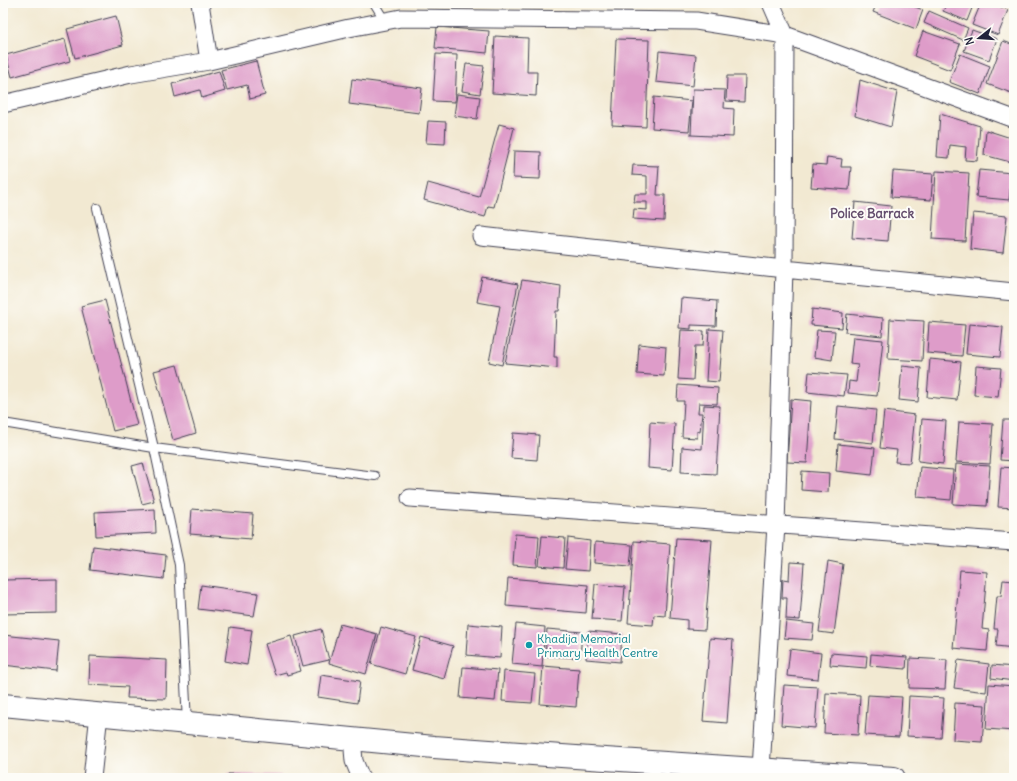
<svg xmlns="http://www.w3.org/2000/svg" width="1017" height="781" font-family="Delius,sans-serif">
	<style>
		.building { fill: #de9cc9 }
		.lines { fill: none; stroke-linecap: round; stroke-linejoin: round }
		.lane-casing { stroke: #414052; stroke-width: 10 }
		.street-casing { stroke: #414052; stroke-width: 19 }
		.secondary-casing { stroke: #414052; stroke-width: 24 }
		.lane { stroke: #fff; stroke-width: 8 }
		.street { stroke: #fff; stroke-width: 17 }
		.secondary { stroke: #fff; stroke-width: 22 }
		.culture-dot { fill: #0f9aa8; stroke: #fdfcf7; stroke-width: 1.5 }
		.labels { text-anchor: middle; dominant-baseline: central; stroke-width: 4; stroke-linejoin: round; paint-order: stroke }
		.culture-label { font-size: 12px; fill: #0d838f; stroke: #fdfcf7; text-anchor: start }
		.neighbourhood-label { font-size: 13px; font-weight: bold; fill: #644d6d; stroke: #fdfcf7 }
	</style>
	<rect width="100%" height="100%" fill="#fdfcf7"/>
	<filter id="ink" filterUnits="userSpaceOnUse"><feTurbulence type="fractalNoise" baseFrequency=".025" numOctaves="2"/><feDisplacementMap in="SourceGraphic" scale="8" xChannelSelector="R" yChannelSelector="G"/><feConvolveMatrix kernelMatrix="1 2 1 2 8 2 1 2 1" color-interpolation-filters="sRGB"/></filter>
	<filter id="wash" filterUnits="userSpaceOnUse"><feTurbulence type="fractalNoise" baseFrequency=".012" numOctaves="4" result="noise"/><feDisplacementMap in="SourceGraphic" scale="16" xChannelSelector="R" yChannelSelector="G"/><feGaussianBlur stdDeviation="0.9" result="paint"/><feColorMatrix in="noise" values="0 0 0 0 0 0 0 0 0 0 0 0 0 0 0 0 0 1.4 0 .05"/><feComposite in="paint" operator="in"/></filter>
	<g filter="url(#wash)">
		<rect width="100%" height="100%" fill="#f2e9d2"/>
		<g id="blocks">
			<!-- building -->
			<path class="building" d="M877,3h28l18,7 -7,19 -43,-17z
				M947,3h27l-7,18 -24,-10z
				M981,3h10l17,7 -10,25 -26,-10z
				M929,11l39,17 -5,12 -39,-17z
				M116,16l7,29 -48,13 -8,-29z
				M437,27l52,4 -2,22 -52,-5z
				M972,30l25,9 -8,21 -25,-9z
				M923,31l37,13 -10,26 -36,-14z
				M495,36l33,2 -1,34h10l-1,24 -44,-3z
				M65,39l5,22 -58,16 -6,-22z
				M616,39l33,1 -3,87 -34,-2z
				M1003,41l11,4v49l-27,-10z
				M659,51l37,4 -3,31 -37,-4z
				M436,54l21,1 -2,47 -22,-1z
				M960,54l30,12 -10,28 -31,-12z
				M256,61l9,34 -15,4 -3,-14 -20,5 -6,-20z
				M466,64l18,2 -4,28 -18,-3z
				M219,71l6,20 -23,7 -2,-8 -25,7 -3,-13z
				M727,76h18l-1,26 -18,-1z
				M352,79l70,9 -3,25 -70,-9z
				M860,80l37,12 -6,35 -36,-11z
				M693,89l32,1 -1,18 10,1 -1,28 -42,-2z
				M457,94l23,3 -3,22 -23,-3z
				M654,97l38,4 -3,30 -37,-3z
				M940,114l40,12 -3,35 -12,-1 1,-13 -16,-2 -1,13 -12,-1z
				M428,121l18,1 -1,22 -19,-1z
				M499,124l15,4 -20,79 -6,-1 -3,11 -61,-17 4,-17 51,14z
				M986,130l28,9v24l-30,-8z
				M514,151l27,1 -1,27 -27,-1z
				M827,157l15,2 -1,8h10l-2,23 -38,-3 2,-23 13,1z
				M633,165l26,1 -2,29h8l-1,26 -31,-2 1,-10 13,1v-8h-13l1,-8h12v-18l-15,-1z
				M979,170l33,3 -3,27 -33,-3z
				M893,171l40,3 -2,26 -40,-3z
				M936,171l33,2 -4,68 -33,-2z
				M855,202l36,4 -3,35 -36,-3z
				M973,213l34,3 -4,37 -33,-4z
				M1013,241h1v15h-3z
				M482,277l36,7 -16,81 -13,-3 11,-56 -23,-4z
				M522,280l39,6 -2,25h-3l-2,46h3v11l-52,-5z
				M681,298l36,3 -1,25 -25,-1v4l-12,-1z
				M105,300l32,125 -24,6 -32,-125z
				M812,309l31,4 -1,15 -31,-3z
				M847,314l36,4 -1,18 -37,-4z
				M890,319l34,2 -2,40 -34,-2z
				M929,322l36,3 -3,31 -35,-3z
				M969,324l34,3 -3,30 -34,-3z
				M709,329l14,1 -4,52 -13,-1z
				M681,330l23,1 -1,15h-8l-2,34 -15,-1z
				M817,330l18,1 -3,29 -18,-3z
				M853,337l30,3 -6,56 -29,-3 1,-12 7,1 2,-17 -8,-1z
				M639,344l27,3 -2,29 -27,-2z
				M930,359l31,3 -4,38 -30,-3z
				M177,365l19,68 -23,7 -19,-69z
				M902,366l19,2 -3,34 -19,-2z
				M976,366l25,2 -3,29 -24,-2z
				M809,372l38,3 -3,21 -37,-4z
				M678,385l40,3 -1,16 -18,-1 -1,10h4l-2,19 -3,-1v7l-15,-1 2,-36h-7z
				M791,399l20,2 -4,62 -20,-1z
				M704,405l16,1 -4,68 -35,-2 1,-25 20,2z
				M838,406l38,4 -3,33 -38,-4z
				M884,411l31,4 -5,48 -15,-1 2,-12 -17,-2z
				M922,419l24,2 -3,43 -25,-3z
				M1003,420h11v41l-14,-1z
				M650,422l25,2 -3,46 -24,-2z
				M959,422l34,2 -3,40 -34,-2z
				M513,433l26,2 -2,25 -26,-2z
				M838,444l37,4 -3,27 -36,-4z
				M143,463l11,38 -12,3 -10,-38z
				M956,464l34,2 -3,40 -34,-2z
				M920,467l33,3 -2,30 -34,-3z
				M1001,467l13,1v40l-16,-1z
				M802,471l27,2 -1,19 -27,-2z
				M155,509l1,24 -60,3 -1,-24z
				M192,509l61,5 -2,25 -61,-5z
				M515,534l24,2 -2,31 -24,-2z
				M542,536l23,2 -2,30 -24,-2z
				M568,538l22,3 -2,30 -23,-2z
				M676,538l36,2 -7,90 -18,-1v-9l-17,-2z
				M634,541l36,3 -5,72 -11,-1 -1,10 -25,-2z
				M595,542l37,3 -2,21 -36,-3z
				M93,546l73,9 -2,24 -74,-9z
				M828,561l15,3 -9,70 -15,-2z
				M790,562l14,1 -4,57 -14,-1 1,-21h-5l1,-19 6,1z
				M960,570l27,2 -5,57 7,1 -2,21 -34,-3z
				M508,578l80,7 -2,28 -80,-7z
				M57,579v34l-54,1v-34z
				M1003,580l11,1v67l-18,-2 2,-17h-4l3,-33h4z
				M595,584l30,3 -3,34 -30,-2z
				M201,585l57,8 -4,23 -56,-7z
				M786,621l28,3 -2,16 -28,-2z
				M340,624l37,10 -11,40 -37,-11z
				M468,624l34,3 -2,31 -34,-3z
				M516,624l29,3 -3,40 -30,-3z
				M230,627l22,3 -5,35 -22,-4z
				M381,627l35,10 -11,37 -34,-10z
				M321,629l8,31 -26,6 -8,-30z
				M547,629l35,3 -2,26 -35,-2z
				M588,631l34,3 -2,28 -34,-3z
				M3,635l56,6 -3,30 -53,-6z
				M291,636l10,35 -14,4 -1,-3 -11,3 -10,-31z
				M421,637l32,9 -9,33 -32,-9z
				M710,638l23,2 -6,83 -24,-2z
				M790,649l31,4 -3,26 -31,-3z
				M831,653l36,3 -1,12 -36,-3z
				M871,654l36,3 -1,12 -36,-3z
				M90,656l77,4 -1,39 -39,-1 1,-11 -39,-2z
				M910,658l37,2 -2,29 -36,-1z
				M958,660l31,4 -3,28 -32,-4z
				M992,665l22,2v14l-23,-3z
				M543,666l36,3 -3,38 -36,-3z
				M463,667l35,3 -3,31 -35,-3z
				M504,671l31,3 -3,29 -30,-2z
				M321,675l39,6 -3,22 -39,-6z
				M989,684l25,2v45l-28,-2z
				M784,685l34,2 -3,41 -34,-3z
				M826,693l34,2 -2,40 -34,-2z
				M868,695l34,2 -3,40 -34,-2z
				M909,696l35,2 -3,40 -34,-2z
				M955,703l30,2 -3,37 -29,-2z
				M228,774l53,1v3h-53z"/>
		</g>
	</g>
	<g filter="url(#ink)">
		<use href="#blocks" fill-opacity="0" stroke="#414052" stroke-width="1"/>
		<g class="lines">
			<!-- lane casing -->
			<g class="lane-casing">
				<path id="lane" d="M374,3l11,18
					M97,208l57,240 25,117 8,158
					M3,423l151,25 221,28"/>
			</g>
			<!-- street casing -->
			<g class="street-casing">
				<path id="street" d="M200,3l9,58
					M3,104l128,-30 78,-13 140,-33 52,-10 295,3 89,14 229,84
					M481,236l303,33 230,23
					M410,498l604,44
					M352,738l2,23 7,17
					M761,769l15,-244 8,-256 1,-234 -14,-32
					M92,778l7,-64"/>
			</g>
			<!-- secondary casing -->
			<g class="secondary-casing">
				<path id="secondary" d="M3,705l431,42 156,11 304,20"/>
			</g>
			<!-- lane -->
			<use href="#lane" class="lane"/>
			<!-- street -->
			<use href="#street" class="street"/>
			<!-- secondary -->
			<use href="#secondary" class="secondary"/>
		</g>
	</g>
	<!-- markers -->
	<circle class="culture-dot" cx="529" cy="645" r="4"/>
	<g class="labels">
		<!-- culture labels -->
		<g class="culture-label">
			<text x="537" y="638">Khadija Memorial<tspan x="537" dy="14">Primary Health Centre</tspan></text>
		</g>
		<!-- neighbourhood labels -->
		<g class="neighbourhood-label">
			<text x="872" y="213">Police Barrack</text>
		</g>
	</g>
	<!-- margin -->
	<rect width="1017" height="781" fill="none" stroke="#fdfcf7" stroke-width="16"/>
	<!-- north arrow -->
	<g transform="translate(979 38) rotate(253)" stroke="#fdfcf7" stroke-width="3" paint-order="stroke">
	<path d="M0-3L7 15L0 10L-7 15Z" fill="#22223b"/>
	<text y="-6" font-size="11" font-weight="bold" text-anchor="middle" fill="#22223b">N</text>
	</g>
</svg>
